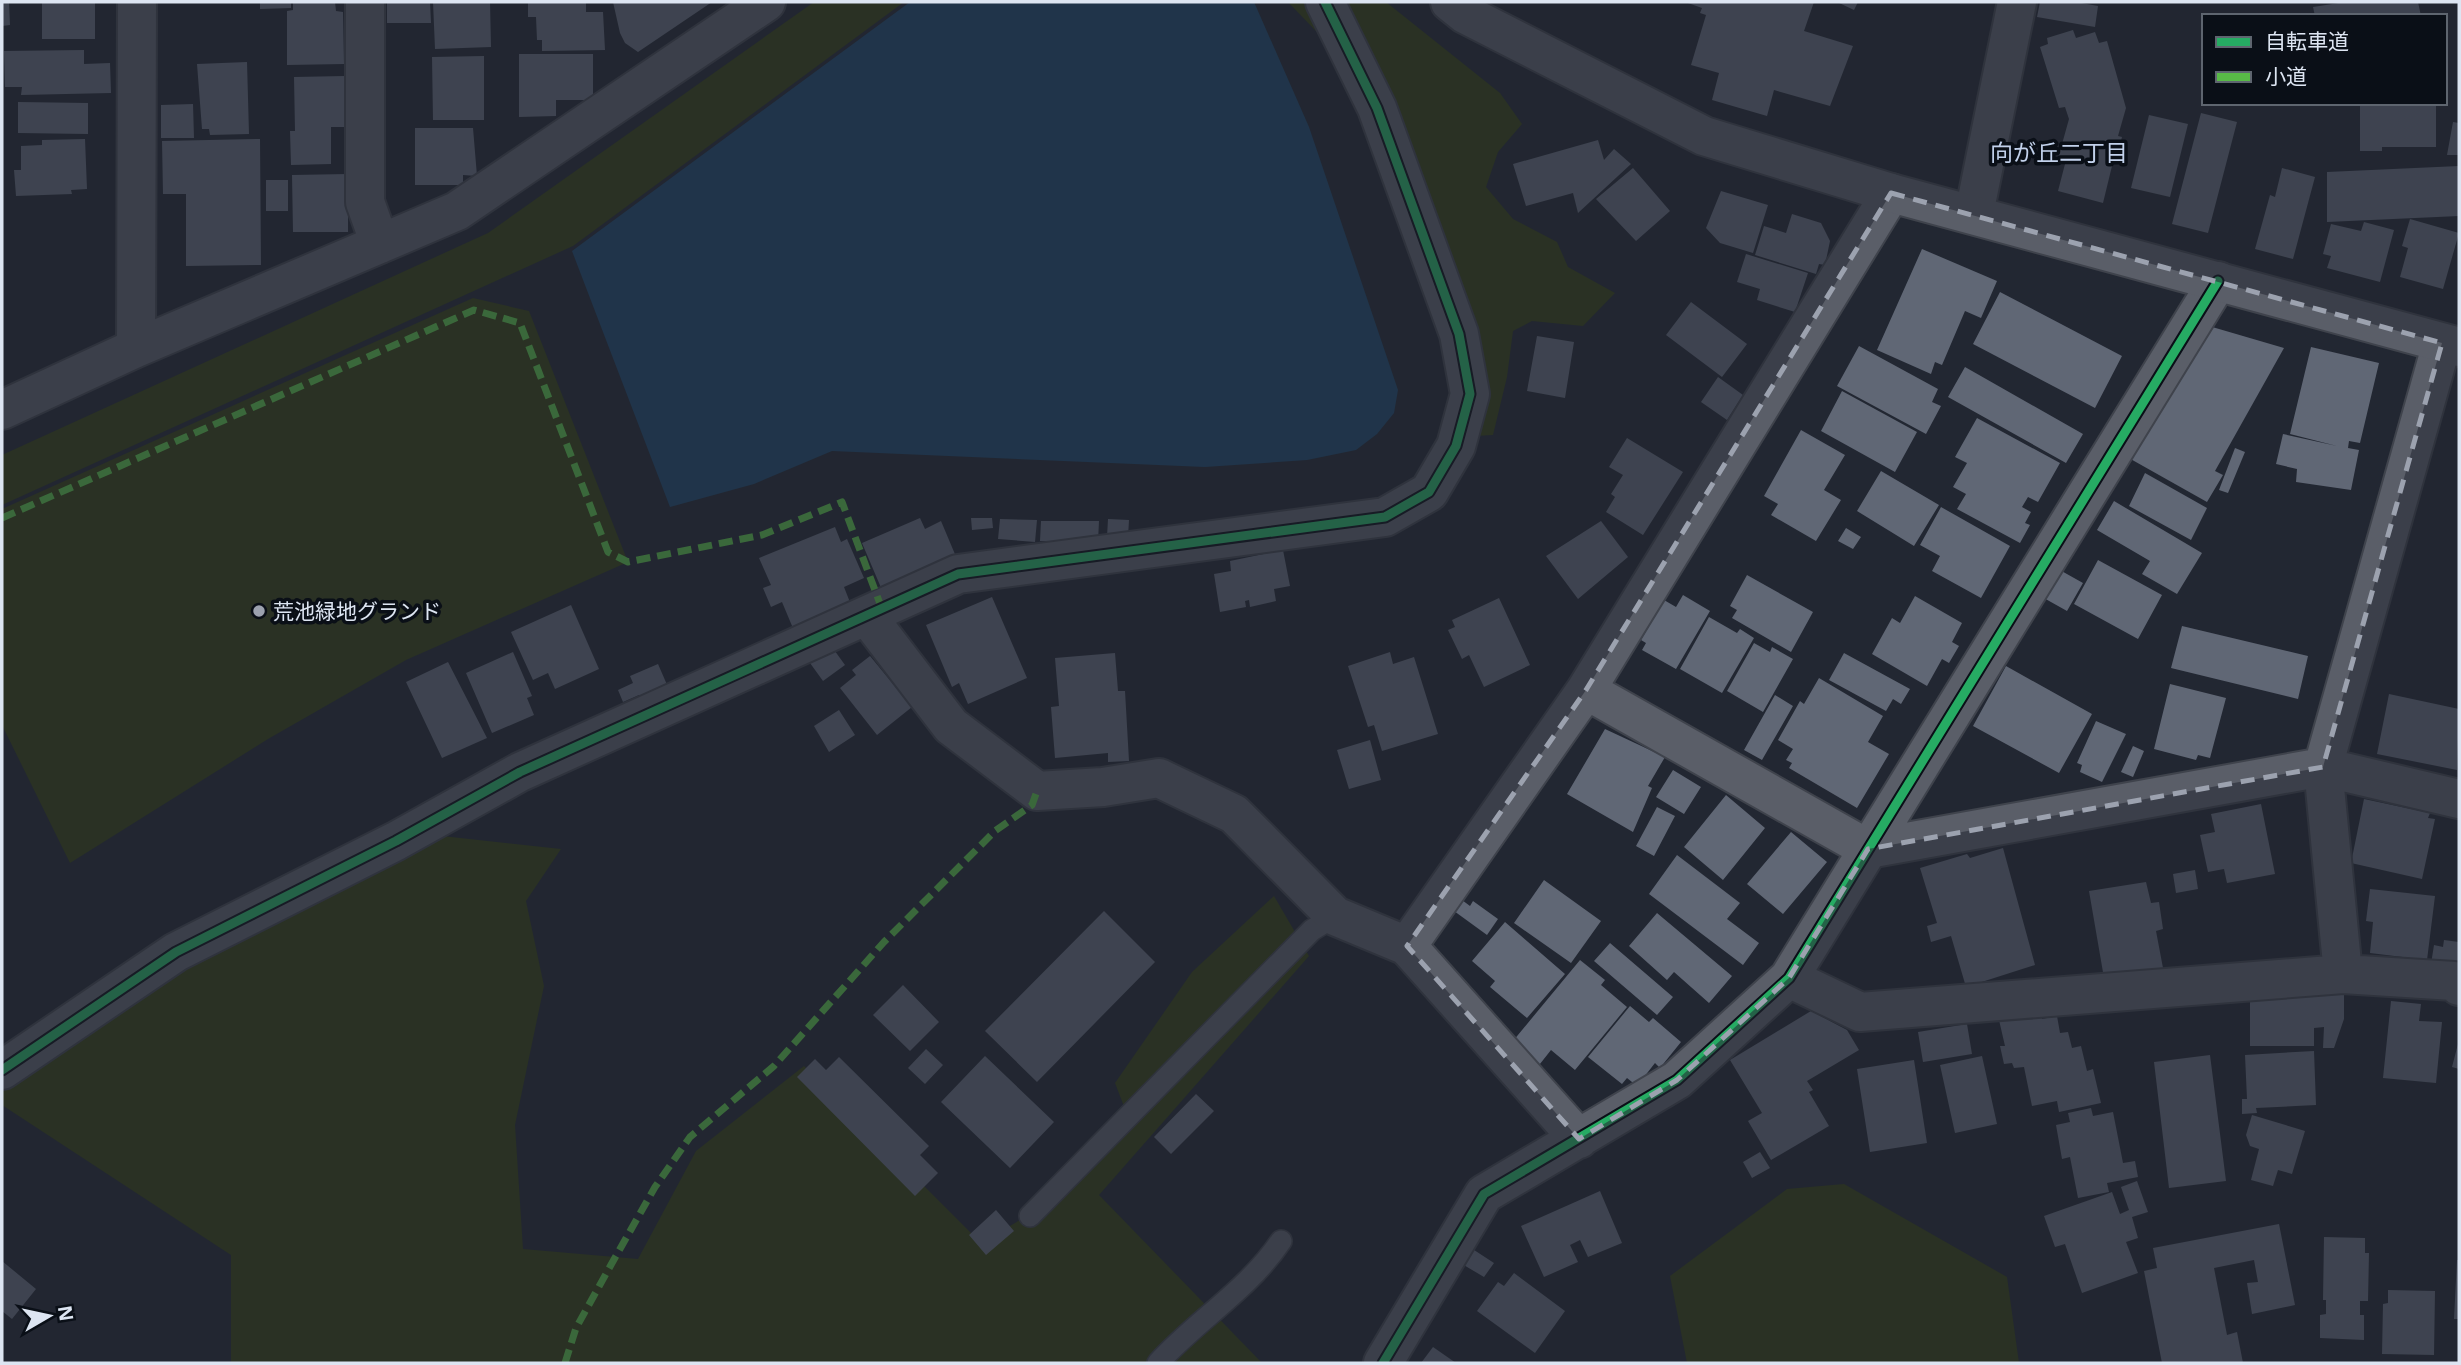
<svg xmlns="http://www.w3.org/2000/svg" width="2461" height="1365" font-family="'Open Sans','Noto Sans JP',sans-serif">
	<style>
		.green { fill: #333f14 }
		.water { fill: #1d4668 }
		.building { fill: #606775 }
		.lines { fill: none; stroke-linecap: round; stroke-linejoin: round }
		.service-casing { stroke: #3f434c; stroke-width: 24 }
		.minor-casing { stroke: #3f434c; stroke-width: 42 }
		.tertiary-casing { stroke: #3f434c; stroke-width: 42 }
		.service { stroke: #5a5e68; stroke-width: 21 }
		.minor { stroke: #5a5e68; stroke-width: 38 }
		.tertiary { stroke: #5a5e68; stroke-width: 38 }
		.quiet { stroke: #58b947; stroke-width: 7; stroke-dasharray: 14 7; stroke-linecap: butt }
		.cycleway-casing { stroke: #0a0f17; stroke-width: 13 }
		.cycleway { stroke: #26ab63; stroke-width: 9 }
		.marked { fill: none; stroke: #9ca2af; stroke-width: 5; stroke-dasharray: 14 9; stroke-linejoin: round }
		.poi-dot { fill: #9ca2af; stroke: #0a0f17; stroke-width: 2.5 }
		.labels { text-anchor: middle; dominant-baseline: central; stroke-width: 7; stroke-linejoin: round; paint-order: stroke }
		.poi-label { font-size: 21px; fill: #dde5f2; stroke: #0a0f17; text-anchor: start }
		.neighbourhood-label { font-size: 23px; fill: #c2d1eb; stroke: #0a0f17 }
	</style>
	<rect width="100%" height="100%" fill="#222732"/>
	<!-- green -->
	<path class="green" d="M814,2h90l-331,244 -571,259v-50l486,-222z
		M1288,2h98l114,91 22,31 -24,28 -12,35 27,32 44,23 11,25 47,26 -32,33 -51,-5 -19,10 -6,46 -14,58 -18,1 -87,-330z
		M473,298l56,13 99,251 -222,98 -138,79 -198,124 -68,-138v-216z
		M433,835l128,14 -35,52 18,85 -29,139 8,124 115,10 58,-108 108,-85 177,177 88,-52 56,-82 -10,-26 77,-111 82,-76 35,60 -210,239 163,168h-1031v-108l-229,-150v-13l198,-133z
		M1844,1184l163,93 12,86h-332l-17,-87 117,-87z"/>
	<!-- water -->
	<path class="water" d="M910,2h344l55,125 89,263 -4,23 -17,21 -21,16 -49,10 -102,7 -373,-16 -78,33 -84,23 -98,-256z"/>
	<!-- building -->
	<path class="building" d="M2,2h7l1,23 -8,1z
		M42,2h53v37h-53z
		M260,2h31v6l-31,1z
		M293,2h42l1,9 7,1 1,52 -57,1v-54l6,-1z
		M387,2h43l1,21h-44z
		M433,2h57l1,45 -56,2z
		M528,2h58v10h17l2,38 -63,1v-11h-5l-1,-23h-8z
		M613,2h99l-74,50 -13,-9 -5,-10z
		M1685,2h129l-10,29 49,15 -23,60 -56,-16 -7,26 -55,-16 7,-27 -28,-8 15,-50 -6,-2 2,-5z
		M1837,2h21l-4,8z
		M2040,2h36l22,4 -3,21 -58,-10z
		M2345,2h73l3,14h-106l-2,-9z
		M2073,30l3,8 19,-6 4,11 8,-2 19,67 -8,28 4,1 -7,26 -5,-1 2,4 -9,37 -45,-12 7,-27 -8,-2 12,-43 -4,-12 -6,1 -19,-61 8,-3 -1,-6z
		M84,50v14l26,-1 1,30 -90,2 1,-8h-17l-1,-36z
		M519,54h74v46h-37v16l-37,1z
		M484,56v64h-51l-1,-63z
		M247,62l2,72 -39,1 -1,-6h-7l-5,-65z
		M345,76l2,51h-16v37l-40,1 -1,-34h5l-1,-54z
		M18,102l70,1v31l-70,-1z
		M2360,103h76v44h-54v4h-22z
		M193,104l1,34h-33v-33z
		M2201,113l36,9 -29,111 -36,-9z
		M2149,115l39,9 -18,73 -39,-9z
		M2453,122l6,1v32h-12z
		M415,128h58l4,48 -14,-1v10h-48z
		M85,139l2,50 -16,1 1,4 -56,2 -2,-26h7v-24l21,-1v-5z
		M260,139l1,126 -75,1v-72h-23l-1,-53z
		M1598,140l6,20 10,-11 17,15 -53,49 -5,-20 -47,13 -13,-42z
		M2459,166v50l-132,6v-50z
		M1633,168l37,43 -34,30 -40,-42z
		M2282,168l33,9 -22,82 -38,-10 15,-54 5,2z
		M348,174v58h-55l-1,-57z
		M266,180h22v31h-22z
		M1721,191l47,14 -15,48 -33,-10 -14,-15z
		M1792,214l29,9 9,18 -5,24 -6,-1 -3,10 -61,-19 9,-29 22,7z
		M2410,219l49,14 -16,56 -43,-12 8,-29 -6,-2z
		M2364,222l30,8 -14,52 -53,-14 4,-12 -8,-2 8,-30 30,7z
		M1922,249l75,32 -16,37 -16,-7 -23,54 -7,-3 -4,12 -54,-24z
		M1746,254l62,19 -13,39 -38,-12 3,-11 -23,-7z
		M2000,292l122,64 -27,52 -122,-64z
		M1691,302l56,42 -25,33 -56,-42z
		M2202,324l82,24 -69,123 8,4 -16,27 -80,-45z
		M1537,336l37,6 -9,56 -38,-7z
		M1859,346l79,43 -6,13 9,4 -15,28 -89,-48z
		M2311,347l68,16 -19,80 -11,-2 -1,7 11,2 -8,40 -55,-8 1,-13 -21,-5 7,-30 54,12 -47,-12z
		M1965,367l118,67 -17,29 -118,-66z
		M1718,377l25,18 -16,25 -26,-18z
		M1842,391l75,41 -22,40 -74,-41z
		M1977,418l83,45 -22,39 -10,-5 -6,10 9,5 -6,11 5,2 -10,18 -63,-34 9,-15 -13,-7 14,-24 -12,-6z
		M1801,430l44,25 -21,35 17,10 -25,41 -45,-26 7,-11 -14,-8z
		M1627,438l56,34 -40,63 -37,-23 9,-15 -4,-3 12,-19 -14,-8z
		M2235,448l10,4 -17,41 -9,-3z
		M1881,471l58,34 -25,41 -57,-35z
		M2145,473l62,35 -16,32 -62,-34z
		M2114,501l88,52 -25,41 -35,-20 8,-13 -53,-31z
		M1941,507l69,39 -29,52 -49,-27 8,-15 -20,-11z
		M920,518l5,11 16,-8 16,38 -75,31 -20,-47z
		M971,518h21l1,10 -21,2z
		M1000,519l37,1 -2,22 -37,-3z
		M1108,519l21,1 -1,17h-21z
		M1041,521h58l-1,21 -58,-1z
		M1601,521l27,36 -50,42 -32,-43z
		M835,527l6,15 6,-3 17,39 -20,9 9,23 -58,23 -13,-31 -11,5 -8,-19 8,-3 -12,-27z
		M1846,528l15,9 -8,12 -15,-8z
		M1283,550l7,36 -16,3 2,12 -26,6 -1,-7 -4,1 1,6 -26,5 -6,-38 17,-3 -1,-10z
		M2098,560l64,35 -24,44 -64,-35z
		M2058,569l25,14 -16,28 -25,-14z
		M1747,575l66,37 -22,40 -59,-34 5,-8 -7,-4z
		M1683,595l27,16 -34,58 -34,-19 4,-7 -5,-3 23,-40 12,7z
		M1915,596l47,27 -10,19 7,4 -10,17 -7,-4 -15,27 -55,-32 20,-36 8,5z
		M992,597l35,81 -59,26 -9,-21 -7,4 -26,-62z
		M1499,598l31,67 -46,22 -15,-32 -7,4 -14,-29 7,-3 -3,-7z
		M571,605l28,64 -44,20 -7,-16 -15,7 -22,-48z
		M1709,617l28,16 3,-4 14,9 -32,55 -42,-24z
		M2182,626l126,30 -10,43 -127,-31z
		M1754,643l16,9 2,-5 21,12 -30,53 -36,-21z
		M832,647l13,18 -22,16 -13,-18z
		M513,652l19,44 -5,2 7,17 -42,18 -26,-60z
		M1390,652l3,12 21,-7 24,77 -56,17 -8,-26 -6,2 -20,-61z
		M1115,653l3,38h7l4,70 -21,1v-9l-53,5 -4,-51 8,-1 -4,-48z
		M1844,653l66,36 -9,15 -8,-5 -7,12 -57,-31z
		M870,656l42,51 -35,28 -37,-47 16,-13 -4,-5z
		M448,662l39,76 -45,20 -36,-76z
		M658,664l10,23 -27,13 -2,-5 -16,7 -5,-12 15,-7 -3,-7z
		M2006,666l86,48 -33,59 -86,-47z
		M1819,678l64,38 -15,26 21,12 -32,54 -68,-40 3,-5 -6,-3 7,-11 -15,-9 22,-39 4,3z
		M2170,684l56,14 -16,60 -12,-3 -2,5 -42,-11z
		M2389,694l70,15 -2,61 -80,-16z
		M1775,695l18,11 -31,54 -18,-10z
		M839,710l16,25 -26,17 -15,-26z
		M2096,721l30,13 -24,48 -22,-10 2,-7 -5,-2z
		M1605,729l60,28 -17,29 4,2 -19,44 -66,-38z
		M1370,740l11,40 -32,9 -12,-39z
		M2133,746l11,5 -11,26 -12,-5z
		M1673,770l28,17 -17,27 -28,-17z
		M1726,795l39,33 -42,52 -39,-33z
		M2364,799l66,14 -2,5 7,1 -13,60 -71,-16z
		M2261,804l14,70 -48,9 -3,-14 -16,3 -8,-37 15,-3 -4,-18z
		M1657,807l18,9 -21,40 -18,-10z
		M1791,832l36,30 -44,52 -36,-30z
		M2003,848l32,117 -69,22 -15,-51 -20,6 -4,-16 10,-3 -17,-55 47,-14 3,4z
		M1677,855l63,48 -13,16 32,24 -16,22 -94,-71z
		M2195,870l3,19 -22,4 -3,-19z
		M1544,880l57,41 -30,42 -57,-40z
		M2146,882l5,21 8,-1 4,27 -7,2 7,37 -59,10 -15,-87z
		M2370,889l65,7 -8,64 -57,-7 3,-31 -7,-1z
		M1462,900l8,6 3,-5 25,18 -11,16 -33,-24z
		M1104,911l51,51 -118,120 -52,-51z
		M1657,913l75,63 -23,27 -35,-31 -7,8 -38,-34z
		M1505,922l60,52 -38,44 -37,-31 5,-6 -23,-20z
		M2444,940l15,2v28l-28,-6 3,-19 9,2z
		M1610,943l63,54 -16,18 -63,-54z
		M1580,960l25,20 -4,5 26,22 -52,63 -24,-20 -15,19 -28,-22z
		M2344,984v35l-10,29h-11l1,-21 -10,1v18h-64v-52z
		M903,985l36,37 -29,29 -37,-36z
		M2391,1001l30,3 -2,17 23,1 -6,61 -53,-5z
		M1630,1006l19,16 4,-4 28,24 -21,26 -5,-5 -18,23 -10,-8 -5,6 -34,-27z
		M1811,1011l36,19 12,20 -52,31 6,9 -4,2 20,34 -58,34 -23,-39 14,-8 -32,-53z
		M2040,1012l2,7 15,-3 3,17 8,-1 4,16 9,-2 6,25 6,-2 8,34 -42,9 -2,-11 -25,5 -8,-39 -10,1 -2,-5 -8,1 -4,-18h5l-6,-26z
		M1967,1024l5,30 -49,8 -5,-30z
		M2458,1044h1v25l-7,-2z
		M926,1049l17,16 -18,19 -17,-16z
		M2314,1051l2,54 -60,3 1,5 -15,1v-15h5l-2,-44z
		M2210,1055l16,126 -57,7 -15,-126z
		M985,1056l69,66 -44,46 -69,-66z
		M1982,1056l15,68 -42,9 -15,-68z
		M839,1057l90,89 -9,9 18,18 -23,23 -118,-119 18,-18 11,11z
		M1914,1060l13,83 -57,9 -13,-83z
		M1196,1094l18,17 -43,43 -17,-17z
		M2091,1108l2,8 20,-4 10,51 12,-2 3,16 -31,6 2,9 -31,6 -8,-41 -8,2 -6,-34 14,-3 -2,-9z
		M2252,1115l53,16 -13,43 -14,-4 -5,16 -22,-6 8,-31 -9,-3 -4,-11z
		M1760,1152l10,16 -18,10 -9,-16z
		M2137,1181l11,31 -16,5 6,21 -12,4 12,31 -56,20 -17,-49 -10,3 -11,-31 68,-24 8,22 9,-4 -8,-23z
		M1600,1191l22,52 -34,14 -8,-17 -10,5 8,17 -34,15 -23,-51z
		M996,1210l18,21 -28,24 -17,-20z
		M2279,1224l16,81 -43,9 -5,-31 11,-1 -4,-22 -40,8 13,67 10,-3 6,31h-81l-18,-92 13,-3 -4,-20z
		M2324,1237l41,1v15h4l-1,48h-8v14h4v25l-44,-2v-23l6,-1v-14h-3z
		M1471,1248l23,15 -10,14 -22,-13z
		M2457,1260h2v59h-5z
		M2,1261l34,28 -24,30 -10,-8z
		M1514,1273l51,38 -30,42 -58,-42 21,-29 6,4z
		M2388,1290l47,1 -1,64 -52,-1 1,-50 5,-1z
		M1433,1347l23,16h-35z"/>
	<g class="lines">
		<!-- service casing -->
		<g class="service-casing">
			<path id="service" d="M1030,1216l282,-286 23,-14
				M1158,1363c39,-43 90,-73 123,-122"/>
		</g>
		<!-- minor casing -->
		<g class="minor-casing">
			<path id="minor" d="M365,2v200l15,42
				M1974,214l43,-212
				M136,348l1,-346
				M2,410l134,-62 321,-137 309,-209
				M867,616l84,110 86,65 66,-4 56,-9 75,36 101,102 72,30 172,193
				M1586,690l282,159 455,-82 119,-424
				M1407,946l179,-256 305,-497
				M2343,974l111,7 5,5
				M1789,978l71,34 483,-38 -20,-207 136,32
				M2,1070l174,-118 220,-111 124,-69 438,-198 427,-57 44,-25 27,-46 14,-52 -11,-60 -82,-226 -52,-106
				M1383,1363l101,-169 193,-114 112,-102 429,-697"/>
		</g>
		<!-- tertiary casing -->
		<g class="tertiary-casing">
			<path id="tertiary" d="M1450,2l15,12 239,122 187,57 568,154"/>
		</g>
		<!-- service -->
		<use href="#service" class="service"/>
		<!-- minor -->
		<use href="#minor" class="minor"/>
		<!-- tertiary -->
		<use href="#tertiary" class="tertiary"/>
		<!-- quiet -->
		<path class="quiet" d="M2,518l472,-208 46,13 88,229 20,10 134,-27 80,-33 40,107
			M565,1363l11,-35 36,-65 43,-76 35,-50 84,-71 110,-124 111,-111 37,-26 5,-14"/>
		<!-- cycleway casing -->
		<g class="cycleway-casing">
			<path id="cycleway" d="M2,1070l174,-118 220,-111 124,-69 438,-198 427,-57 44,-25 27,-46 14,-52 -11,-60 -82,-226 -52,-106
				M1383,1363l101,-169 193,-114 112,-102 429,-697"/>
		</g>
		<!-- cycleway -->
		<use href="#cycleway" class="cycleway"/>
	</g>
	<!-- marked area -->
	<path d="M0 0H2461V1365H0ZM1891,193l551,150 -119,424 -455,82 -79,129 -112,102 -98,59 -172,-193 179,-256z" fill="#222732" fill-opacity=".55" fill-rule="evenodd"/>
	<path class="marked" d="M1891,193l551,150 -119,424 -455,82 -79,129 -112,102 -98,59 -172,-193 179,-256z"/>
	<!-- markers -->
	<circle class="poi-dot" cx="259" cy="611" r="7"/>
	<g class="labels">
		<!-- poi labels -->
		<g class="poi-label">
			<text x="273" y="611">荒池緑地グランド</text>
		</g>
		<!-- neighbourhood labels -->
		<g class="neighbourhood-label">
			<text x="2059" y="152">向が丘二丁目</text>
		</g>
	</g>
	<!-- border -->
	<rect width="2461" height="1365" fill="none" stroke="#dde5f2" stroke-width="7"/>
	<!-- legend -->
	<rect x="2202" y="14" width="245" height="91" fill="#0a0f17" stroke="#5e656f" stroke-width="2"/>
	<rect x="2216" y="37" width="35" height="10" fill="#26ab63" stroke="#5e656f" stroke-width="2"/>
	<text x="2265" y="49" font-size="21" fill="#dde5f2">自転車道</text>
	<rect x="2216" y="72" width="35" height="10" fill="#58b947" stroke="#5e656f" stroke-width="2"/>
	<text x="2265" y="84" font-size="21" fill="#dde5f2">小道</text>
	<!-- north arrow -->
	<g transform="translate(49 1316) rotate(81)" stroke="#0a0f17" stroke-width="5" paint-order="stroke">
	<path d="M0-5L12 26L0 18L-12 26Z" fill="#dde5f2"/>
	<text y="-10" font-size="19" font-weight="bold" text-anchor="middle" fill="#dde5f2">N</text>
	</g>
</svg>
